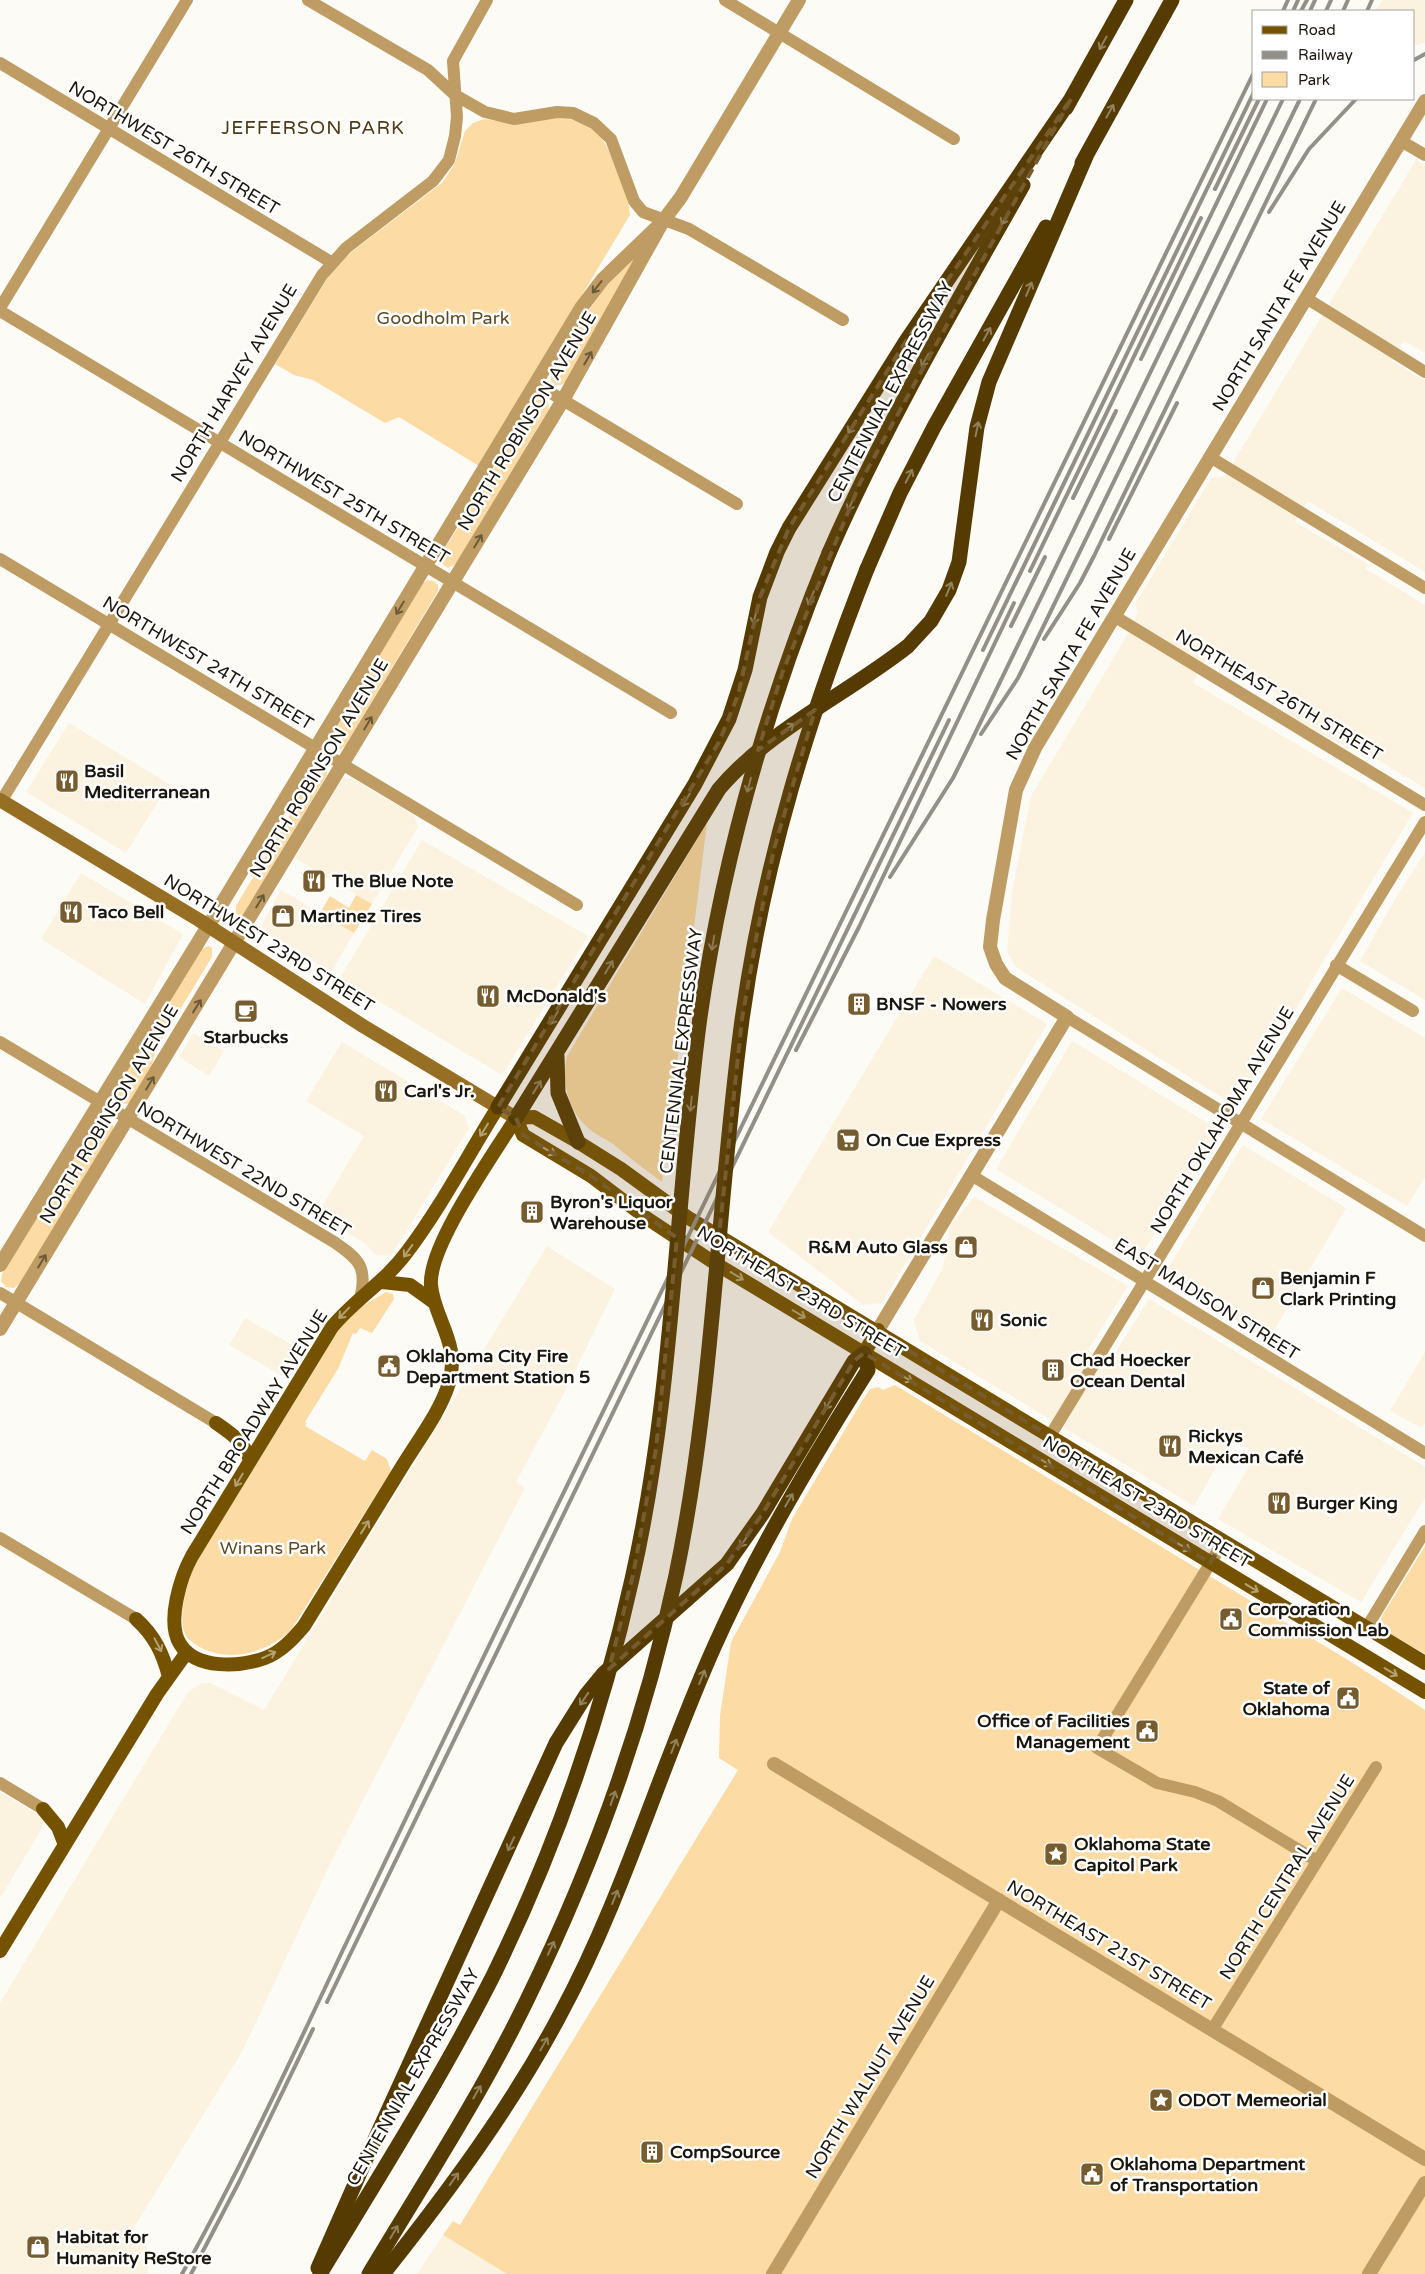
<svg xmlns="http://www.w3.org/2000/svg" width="1425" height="2274" font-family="'Varela Round',sans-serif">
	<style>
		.built { fill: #fcf2e0 }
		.green { fill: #fcdba4 }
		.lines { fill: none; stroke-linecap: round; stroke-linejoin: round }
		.minor { stroke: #be9c63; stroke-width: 12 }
		.tertiary { stroke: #be9c63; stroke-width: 14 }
		.secondary { stroke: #976f24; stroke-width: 14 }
		.primary { stroke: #755200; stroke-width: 14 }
		.motorway { stroke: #553b02; stroke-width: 15 }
		.rail { stroke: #939089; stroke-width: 4 }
		.motorway-bridge { stroke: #553b02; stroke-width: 15 }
		.oneway { stroke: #90805b }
		.oneway2 { stroke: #6c5938 }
		.oneway3 { stroke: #b3a073 }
		.marked { fill: #765c2e; fill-opacity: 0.2; stroke: #765c2e; stroke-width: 4; stroke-dasharray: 10 6; stroke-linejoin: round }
		.labels { text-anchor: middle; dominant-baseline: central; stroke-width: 5; stroke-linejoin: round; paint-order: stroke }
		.street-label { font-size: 18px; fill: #1a160e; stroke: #fff }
		.park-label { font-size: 18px; fill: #5e4820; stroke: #fff }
		.poi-label { font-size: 18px; font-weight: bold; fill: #1a160e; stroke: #fff; text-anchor: start }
		.neighbourhood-label { font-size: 19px; letter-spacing: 1px; fill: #4f3a15; stroke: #fff }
	</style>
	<rect width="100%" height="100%" fill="#fdfbf6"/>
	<!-- built -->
	<path class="built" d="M1382,0h43v42l-11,4v-35h-38z
		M1416,160l9,6v187l-21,-12 -12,20 33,20v191l-117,-71 -13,21 73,42 -2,5 59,36v183l-47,-28h-8l-86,-47 6,-11 -80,-49 -17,30 2,1 218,129 -95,157 -39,70 -44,66 -219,-139 -9,-15 5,-60 19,-96 91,-152 16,-31 -3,-9 76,-126 14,-2z
		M69,723l100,61 -43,69 -100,-61z
		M343,778l10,1 61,36 4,12 -46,77 -77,-46z
		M422,840l166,96 -86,139 -162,-97z
		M1425,853v147l-65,-39 38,-67z
		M81,873l102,61 -38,70 -104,-65z
		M281,890l73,43 -23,39 -69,-41 1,-9z
		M934,956l113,68 -165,279 -19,2 -95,-73z
		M1342,988l83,50v139l-18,29 -146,-87z
		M194,1033l30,18 -15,25 -30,-19z
		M1072,1041l147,89 -79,127 -144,-88z
		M342,1042l122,73 5,13 -78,128 -15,-1 -11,-12 -48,-28 47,-79 -58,-35z
		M1243,1145l103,63 -77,131 -105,-64z
		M974,1197l154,89 -40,64 19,16 42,-67 276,168v31l-64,104 -143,-83 39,-66 -25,-13 -38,66 -274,-165 -6,-21 29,-53 7,-41z
		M547,1246l68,43 -52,106 -47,87 9,6 -194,374 -88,188 -113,184 17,12 1,28h-148v-271l188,-311 14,-9h8l54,27z
		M245,1318l56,32 -17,27 -55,-32z
		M1425,1352v70l-3,6 -32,-17z
		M0,1792l47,28 -47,78z
		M443,2235l64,39h-90z"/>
	<!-- green -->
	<path class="green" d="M553,118c43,0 52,20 65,55 5,13 11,27 12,42l-151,251 -80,-49 -14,6 -72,-43 -19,-5 -19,-11 58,-95 12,-12 98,-75 12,-19 10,-32 8,-8 11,-4 35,5z
		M637,257l-71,125 -5,3h-6l-4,-5v-5c18,-31 56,-103 86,-118z
		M536,399l12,2 1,8 -93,155 -8,4 -7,-5v-8z
		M428,580l6,1 4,4v6l-93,155 -5,4 -6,-1 -4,-4 1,-8 92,-154z
		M317,762h6l4,4v9l-82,136 -2,4 -7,-1v-8l53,-89 4,-16z
		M707,823l-45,359c-17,-12 -33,-25 -49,-38 -9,-6 -19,-10 -26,-17 -19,-17 -26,-47 -20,-71z
		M356,895l16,9 -18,29 -34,-20 10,-17 19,12z
		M209,946l3,2v9l-56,92 -5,20 -22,35 -11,-1 -4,-6 1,-8 86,-140z
		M103,1116l10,7v9l-93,151 -6,5 -8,-1 -5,-6 1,-7 93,-153z
		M386,1292l7,2 1,5 -22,34 -12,-5 -4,6 -3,-1 -15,36 -33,53 2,1 -2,3 60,35 7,-11 15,9 4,12 -100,159c-24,23 -63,34 -93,16 -4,-3 -9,-5 -12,-10 -10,-18 2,-54 9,-72l147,-239 19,-18z
		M895,1385l461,280 69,45v564h-918l-64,-39 10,-14 7,4 278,-455 -19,-12 1,-42 11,-74 49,-90 12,-33 70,-118 8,-12 8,-2 5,3z
		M1425,1546v108l-35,-20 -9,-12 1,-6z"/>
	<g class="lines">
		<!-- minor -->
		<path class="minor" d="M308,0l120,70 27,25 30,17 29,7 43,-7 16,1 21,10 17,16 23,62 9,11 46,17 154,91
			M725,0l229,139
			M0,63l331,199
			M1401,141l24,14
			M1306,298l119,74
			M0,308l187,-308
			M0,311l671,402
			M536,384l201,120
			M1210,457l215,131
			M0,559l577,346
			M1114,616l311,189
			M2,800l320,-525 24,-27 87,-67 16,-21 6,-24 2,-19 -4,-56 34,-61
			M1336,965l77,46
			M1067,1017l358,219
			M0,1042l334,200c25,17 34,25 26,57
			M971,1175l454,278
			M0,1293l216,130
			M1050,1436l375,-614
			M0,1538l136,81
			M1224,1541l-127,207 60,35 38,9 23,9 99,60
			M1367,1627l58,-96
			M0,1783l43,26
			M1212,2030l164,-263"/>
		<!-- tertiary -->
		<path class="tertiary" d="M0,1265l221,-360 360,-597 22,-29 54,-52
			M0,1329l563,-929 100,-179 18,-24 118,-197
			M878,1330l189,-313 -62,-39 -9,-14 -6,-17 3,-27 23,-130 19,-42 390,-647
			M774,1764l651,395
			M773,2274l226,-374
			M1369,2274l56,-91"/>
		<!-- secondary -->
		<path class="secondary" d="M0,800l199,120 164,106 153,92"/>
		<!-- primary -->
		<path class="primary" d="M498,1107c-30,48 -57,100 -91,145 -22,30 -52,47 -75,75l-140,229c-11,20 -26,66 -12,88 16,26 60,23 85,14 16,-6 28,-19 39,-32 33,-53 66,-107 99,-161 16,-26 37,-53 46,-82 12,-39 -15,-64 -18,-98 -3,-39 63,-131 85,-167
			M516,1118l7,17 68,41 54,41 68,45 712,430
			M516,1118l18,-1 44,25 43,27 66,48 738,446
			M382,1282l28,3 25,18
			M864,1353l14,-23
			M216,1423c16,11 28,19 34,37
			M136,1619c19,17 27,35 33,58
			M43,1809l15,18 7,18
			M0,1951l157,-257 30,-42"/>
		<!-- motorway -->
		<path class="motorway" d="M1066,108l60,-108
			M1082,163l90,-163
			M829,553c56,-128 126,-247 194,-368
			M867,569l33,-76 34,-66 112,-200
			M557,1056l1,37 20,49
			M498,1107l197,-323 34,-65 16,-49 15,-73 17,-45 12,-24 117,-187 165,-242
			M516,1118l203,-329c52,-61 127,-94 189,-143l23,-25 18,-31 10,-28 18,-135 12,-45 98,-228
			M318,2268l48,-109 190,-416 30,-48 18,-22 123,-109 36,-51 91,-152 10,-8 4,17c-56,89 -110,179 -153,275 -55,122 -91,251 -154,368 -49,93 -113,179 -178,261"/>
		<!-- rail -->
		<path class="rail" d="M1283,11l5,-11
			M1293,11l5,-11
			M1301,11l6,-11
			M1310,11l5,-11
			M1326,11l5,-11
			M1343,11l5,-11
			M1367,11l5,-11
			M1414,60l11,-6
			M1215,189l44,-90
			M1269,212l40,-63 47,-50
			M1141,359l126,-260
			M1073,498l43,-87
			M1109,539l68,-136
			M1030,571l171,-353
			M1011,626l34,-69
			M1044,639l36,-56 14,-27 222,-457
			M983,650l271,-558
			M981,734l37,-56 11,-22 271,-557
			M890,877l63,-99 13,-26 317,-653
			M796,1050l63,-123 155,-324
			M327,2002l622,-1282
			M182,2274c58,-104 108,-212 159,-320 67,-140 134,-281 203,-421 237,-487 474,-974 710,-1461
			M191,2274l48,-92 74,-153"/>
		<!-- motorway-bridge -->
		<path class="motorway-bridge" d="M320,2274c60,-99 122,-197 174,-300 61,-125 108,-259 138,-395 42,-185 43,-375 68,-562 23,-160 68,-316 129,-464
			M369,2274c54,-90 112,-179 158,-274 66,-135 118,-278 149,-425 38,-183 41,-371 66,-555 22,-160 67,-303 125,-451"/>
	</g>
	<!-- one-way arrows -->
	<defs><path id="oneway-shaft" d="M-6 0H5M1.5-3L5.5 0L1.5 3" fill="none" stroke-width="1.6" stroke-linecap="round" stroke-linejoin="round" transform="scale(1.25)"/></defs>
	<g class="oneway">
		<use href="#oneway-shaft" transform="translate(1103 43) rotate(119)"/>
		<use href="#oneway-shaft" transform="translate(1110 111) rotate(-61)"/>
		<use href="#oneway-shaft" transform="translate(1005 218) rotate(119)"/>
		<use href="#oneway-shaft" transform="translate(1029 289) rotate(-67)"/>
		<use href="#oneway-shaft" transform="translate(987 334) rotate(-61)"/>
		<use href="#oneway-shaft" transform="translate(925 360) rotate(119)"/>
		<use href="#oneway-shaft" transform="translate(852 427) rotate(122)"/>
		<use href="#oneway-shaft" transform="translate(977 429) rotate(-78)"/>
		<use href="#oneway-shaft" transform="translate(909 476) rotate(-63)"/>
		<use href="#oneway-shaft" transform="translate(851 504) rotate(114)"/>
		<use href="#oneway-shaft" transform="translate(949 589) rotate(-68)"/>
		<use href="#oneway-shaft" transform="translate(811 598) rotate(113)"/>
		<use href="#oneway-shaft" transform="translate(755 617) rotate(103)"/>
		<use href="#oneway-shaft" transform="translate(788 728) rotate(-35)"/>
		<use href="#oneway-shaft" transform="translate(749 785) rotate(105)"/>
		<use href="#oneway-shaft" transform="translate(686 800) rotate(121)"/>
		<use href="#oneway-shaft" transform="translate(713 943) rotate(100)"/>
		<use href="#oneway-shaft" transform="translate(609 967) rotate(-59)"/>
		<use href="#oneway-shaft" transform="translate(554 1018) rotate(121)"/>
		<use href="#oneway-shaft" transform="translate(537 1087) rotate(-58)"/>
		<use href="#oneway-shaft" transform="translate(691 1104) rotate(96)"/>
		<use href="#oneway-shaft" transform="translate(829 1403) rotate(121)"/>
		<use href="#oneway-shaft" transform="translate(789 1500) rotate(-60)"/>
		<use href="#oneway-shaft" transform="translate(744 1541) rotate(125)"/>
		<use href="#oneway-shaft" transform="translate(702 1677) rotate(-68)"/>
		<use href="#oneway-shaft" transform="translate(584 1699) rotate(125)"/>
		<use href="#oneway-shaft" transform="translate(674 1746) rotate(-69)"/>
		<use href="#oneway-shaft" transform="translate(613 1798) rotate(-71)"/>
		<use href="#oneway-shaft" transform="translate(511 1844) rotate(115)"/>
		<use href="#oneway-shaft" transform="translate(615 1897) rotate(-68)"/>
		<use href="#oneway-shaft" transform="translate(551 1948) rotate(-65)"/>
		<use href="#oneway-shaft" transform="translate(544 2044) rotate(-60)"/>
		<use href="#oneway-shaft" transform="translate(477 2092) rotate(-60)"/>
		<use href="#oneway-shaft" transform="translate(454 2179) rotate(-55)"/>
		<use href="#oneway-shaft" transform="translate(394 2232) rotate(-59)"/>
	</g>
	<g class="oneway2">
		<use href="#oneway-shaft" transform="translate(597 287) rotate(128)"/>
		<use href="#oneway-shaft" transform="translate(588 358) rotate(-60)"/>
		<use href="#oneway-shaft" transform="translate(478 541) rotate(-59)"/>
		<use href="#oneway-shaft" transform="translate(400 608) rotate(121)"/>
		<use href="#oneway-shaft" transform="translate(368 723) rotate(-59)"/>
		<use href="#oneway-shaft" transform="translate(260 901) rotate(-59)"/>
		<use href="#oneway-shaft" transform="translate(197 1006) rotate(-58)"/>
		<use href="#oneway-shaft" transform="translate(150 1083) rotate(-59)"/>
		<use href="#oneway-shaft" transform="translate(42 1261) rotate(-59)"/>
	</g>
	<g class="oneway3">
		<use href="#oneway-shaft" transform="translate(484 1130) rotate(122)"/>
		<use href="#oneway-shaft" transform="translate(549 1151) rotate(31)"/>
		<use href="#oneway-shaft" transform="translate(408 1251) rotate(126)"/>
		<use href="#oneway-shaft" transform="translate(737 1276) rotate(31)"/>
		<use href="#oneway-shaft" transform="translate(344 1313) rotate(134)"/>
		<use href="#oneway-shaft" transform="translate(799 1314) rotate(31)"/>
		<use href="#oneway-shaft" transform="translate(906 1378) rotate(31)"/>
		<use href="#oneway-shaft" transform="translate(1045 1462) rotate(31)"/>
		<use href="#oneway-shaft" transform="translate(239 1480) rotate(121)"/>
		<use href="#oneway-shaft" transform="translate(365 1527) rotate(-58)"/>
		<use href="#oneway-shaft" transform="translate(1184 1547) rotate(31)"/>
		<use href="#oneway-shaft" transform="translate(1252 1588) rotate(31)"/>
		<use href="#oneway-shaft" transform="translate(158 1645) rotate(62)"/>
		<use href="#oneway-shaft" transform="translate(269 1655) rotate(-25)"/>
		<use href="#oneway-shaft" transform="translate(1391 1672) rotate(31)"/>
	</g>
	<!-- marked area -->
	<path class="marked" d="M1071,99l-211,384 -77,188 -25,79 57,-40 -41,139 -17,85 -15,85 -23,217 505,305 -14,22 -346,-210 -10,8 -91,152 -36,51 -118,105 24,-94 23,-126 21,-211 -86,-62 -68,-41 -7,-17 -18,-11 221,-365 19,-47 22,-98 29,-69 117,-187z"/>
	<!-- icons -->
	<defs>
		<g id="restaurant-square" transform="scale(1.25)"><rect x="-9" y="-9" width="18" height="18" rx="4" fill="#765c2e" stroke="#fff"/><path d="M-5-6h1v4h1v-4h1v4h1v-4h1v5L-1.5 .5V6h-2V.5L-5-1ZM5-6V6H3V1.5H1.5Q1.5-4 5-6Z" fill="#fff"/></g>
		<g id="shop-square" transform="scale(1.25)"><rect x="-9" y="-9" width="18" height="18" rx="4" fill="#765c2e" stroke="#fff"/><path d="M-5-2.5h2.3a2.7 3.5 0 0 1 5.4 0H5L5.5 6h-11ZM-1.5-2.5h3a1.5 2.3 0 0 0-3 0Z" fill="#fff"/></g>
		<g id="building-square" transform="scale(1.25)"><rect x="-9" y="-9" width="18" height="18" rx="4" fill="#765c2e" stroke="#fff"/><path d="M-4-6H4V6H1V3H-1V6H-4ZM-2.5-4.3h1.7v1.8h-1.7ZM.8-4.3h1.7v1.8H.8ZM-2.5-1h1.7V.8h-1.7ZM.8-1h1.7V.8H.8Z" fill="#fff"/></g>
		<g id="cafe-square" transform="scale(1.25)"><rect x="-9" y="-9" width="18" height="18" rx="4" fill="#765c2e" stroke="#fff"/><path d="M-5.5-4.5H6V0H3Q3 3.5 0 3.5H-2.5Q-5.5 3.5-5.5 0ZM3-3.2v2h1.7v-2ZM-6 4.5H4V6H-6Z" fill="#fff"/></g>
		<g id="supermarket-square" transform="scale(1.25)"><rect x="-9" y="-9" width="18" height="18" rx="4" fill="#765c2e" stroke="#fff"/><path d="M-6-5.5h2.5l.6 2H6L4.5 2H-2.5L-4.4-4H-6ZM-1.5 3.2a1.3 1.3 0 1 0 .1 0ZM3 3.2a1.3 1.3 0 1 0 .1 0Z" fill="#fff"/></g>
		<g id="civic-square" transform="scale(1.25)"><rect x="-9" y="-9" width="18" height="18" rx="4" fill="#765c2e" stroke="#fff"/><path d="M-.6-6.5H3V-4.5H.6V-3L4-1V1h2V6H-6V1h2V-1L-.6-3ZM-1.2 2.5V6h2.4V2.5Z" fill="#fff"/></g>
		<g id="sight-square" transform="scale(1.25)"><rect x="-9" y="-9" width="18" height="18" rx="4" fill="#765c2e" stroke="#fff"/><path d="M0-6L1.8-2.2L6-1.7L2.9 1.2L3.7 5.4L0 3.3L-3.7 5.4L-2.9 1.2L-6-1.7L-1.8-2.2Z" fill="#fff"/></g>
	</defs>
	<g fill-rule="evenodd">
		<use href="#restaurant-square" x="67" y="781"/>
		<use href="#restaurant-square" x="314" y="881"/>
		<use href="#restaurant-square" x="71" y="912"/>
		<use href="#shop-square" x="283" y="916"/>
		<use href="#restaurant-square" x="488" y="996"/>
		<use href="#building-square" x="859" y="1004"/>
		<use href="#cafe-square" x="246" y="1011"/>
		<use href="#restaurant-square" x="386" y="1091"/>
		<use href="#supermarket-square" x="848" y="1140"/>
		<use href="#building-square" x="532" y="1212"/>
		<use href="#shop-square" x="966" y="1247"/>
		<use href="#shop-square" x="1263" y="1288"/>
		<use href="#restaurant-square" x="982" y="1320"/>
		<use href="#civic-square" x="389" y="1366"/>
		<use href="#building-square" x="1053" y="1370"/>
		<use href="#restaurant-square" x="1170" y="1446"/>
		<use href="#restaurant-square" x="1279" y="1503"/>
		<use href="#civic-square" x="1231" y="1619"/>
		<use href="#civic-square" x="1348" y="1698"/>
		<use href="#civic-square" x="1147" y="1731"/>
		<use href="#sight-square" x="1056" y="1854"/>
		<use href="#sight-square" x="1161" y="2100"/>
		<use href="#building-square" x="652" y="2152"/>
		<use href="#civic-square" x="1092" y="2174"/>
		<use href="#shop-square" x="38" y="2247"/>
	</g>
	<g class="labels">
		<!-- street labels -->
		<g class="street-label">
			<text transform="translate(174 148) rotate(31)">NORTHWEST 26TH STREET</text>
			<text transform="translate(1279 306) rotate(-59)">NORTH SANTA FE AVENUE</text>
			<text transform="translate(234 383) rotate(-59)">NORTH HARVEY AVENUE</text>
			<text transform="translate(890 392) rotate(-62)">CENTENNIAL EXPRESSWAY</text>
			<text transform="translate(527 421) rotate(-59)">NORTH ROBINSON AVENUE</text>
			<text transform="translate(344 497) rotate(31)">NORTHWEST 25TH STREET</text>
			<text transform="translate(1071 654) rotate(-60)">NORTH SANTA FE AVENUE</text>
			<text transform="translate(208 663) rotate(31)">NORTHWEST 24TH STREET</text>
			<text transform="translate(1279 695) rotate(31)">NORTHEAST 26TH STREET</text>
			<text transform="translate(319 768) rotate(-59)">NORTH ROBINSON AVENUE</text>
			<text transform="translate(269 943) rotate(32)">NORTHWEST 23RD STREET</text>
			<text transform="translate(681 1051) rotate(-83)">CENTENNIAL EXPRESSWAY</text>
			<text transform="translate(109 1114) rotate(-59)">NORTH ROBINSON AVENUE</text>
			<text transform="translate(1222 1120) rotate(-59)">NORTH OKLAHOMA AVENUE</text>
			<text transform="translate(244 1169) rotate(31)">NORTHWEST 22ND STREET</text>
			<text transform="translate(801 1292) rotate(31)">NORTHEAST 23RD STREET</text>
			<text transform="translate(1207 1299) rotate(32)">EAST MADISON STREET</text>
			<text transform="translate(254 1422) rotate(-58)">NORTH BROADWAY AVENUE</text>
			<text transform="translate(1147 1502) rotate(31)">NORTHEAST 23RD STREET</text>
			<text transform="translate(1287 1877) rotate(-58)">NORTH CENTRAL AVENUE</text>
			<text transform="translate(1109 1945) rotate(31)">NORTHEAST 21ST STREET</text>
			<text transform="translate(413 2077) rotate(-60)">CENTENNIAL EXPRESSWAY</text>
			<text transform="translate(870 2077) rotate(-59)">NORTH WALNUT AVENUE</text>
		</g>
		<!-- park labels -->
		<g class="park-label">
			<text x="443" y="318">Goodholm Park</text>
			<text x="273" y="1548">Winans Park</text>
		</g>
		<!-- poi labels -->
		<g class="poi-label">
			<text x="84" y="771">Basil<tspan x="84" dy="21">Mediterranean</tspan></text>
			<text x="332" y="881">The Blue Note</text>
			<text x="88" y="912">Taco Bell</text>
			<text x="300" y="916">Martinez Tires</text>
			<text x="506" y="996">McDonald's</text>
			<text x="876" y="1004">BNSF - Nowers</text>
			<text x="246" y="1037" text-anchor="middle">Starbucks</text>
			<text x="404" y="1091">Carl's Jr.</text>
			<text x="866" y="1140">On Cue Express</text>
			<text x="550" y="1202">Byron's Liquor<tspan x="550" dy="21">Warehouse</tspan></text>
			<text x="948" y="1247" text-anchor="end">R&amp;M Auto Glass</text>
			<text x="1280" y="1278">Benjamin F<tspan x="1280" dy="21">Clark Printing</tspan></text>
			<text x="1000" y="1320">Sonic</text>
			<text x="406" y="1356">Oklahoma City Fire<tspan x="406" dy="21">Department Station 5</tspan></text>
			<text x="1070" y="1360">Chad Hoecker<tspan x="1070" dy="21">Ocean Dental</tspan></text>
			<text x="1188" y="1436">Rickys<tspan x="1188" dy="21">Mexican Café</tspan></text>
			<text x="1296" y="1503">Burger King</text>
			<text x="1248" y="1609">Corporation<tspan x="1248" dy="21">Commission Lab</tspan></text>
			<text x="1330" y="1688" text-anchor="end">State of<tspan x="1330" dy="21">Oklahoma</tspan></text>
			<text x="1130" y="1721" text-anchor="end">Office of Facilities<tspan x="1130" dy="21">Management</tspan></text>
			<text x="1074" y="1844">Oklahoma State<tspan x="1074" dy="21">Capitol Park</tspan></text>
			<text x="1178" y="2100">ODOT Memeorial</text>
			<text x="670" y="2152">CompSource</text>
			<text x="1110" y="2164">Oklahoma Department<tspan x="1110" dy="21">of Transportation</tspan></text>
			<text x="56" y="2237">Habitat for<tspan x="56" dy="21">Humanity ReStore</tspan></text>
		</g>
		<!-- neighbourhood labels -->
		<g class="neighbourhood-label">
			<text x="313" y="128">JEFFERSON PARK</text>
		</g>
	</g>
	<!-- legend -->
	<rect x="1252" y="10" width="162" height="90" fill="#ffffff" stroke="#a3a29f"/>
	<rect x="1262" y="26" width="25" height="8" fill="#755200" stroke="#a3a29f"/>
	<text x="1298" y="35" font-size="15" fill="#1a160e">Road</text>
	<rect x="1262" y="51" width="25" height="8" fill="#939089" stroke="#a3a29f"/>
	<text x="1298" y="60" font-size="15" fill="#1a160e">Railway</text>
	<rect x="1262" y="72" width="25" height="15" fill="#fcdba4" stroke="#a3a29f"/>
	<text x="1298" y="85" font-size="15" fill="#1a160e">Park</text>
</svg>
